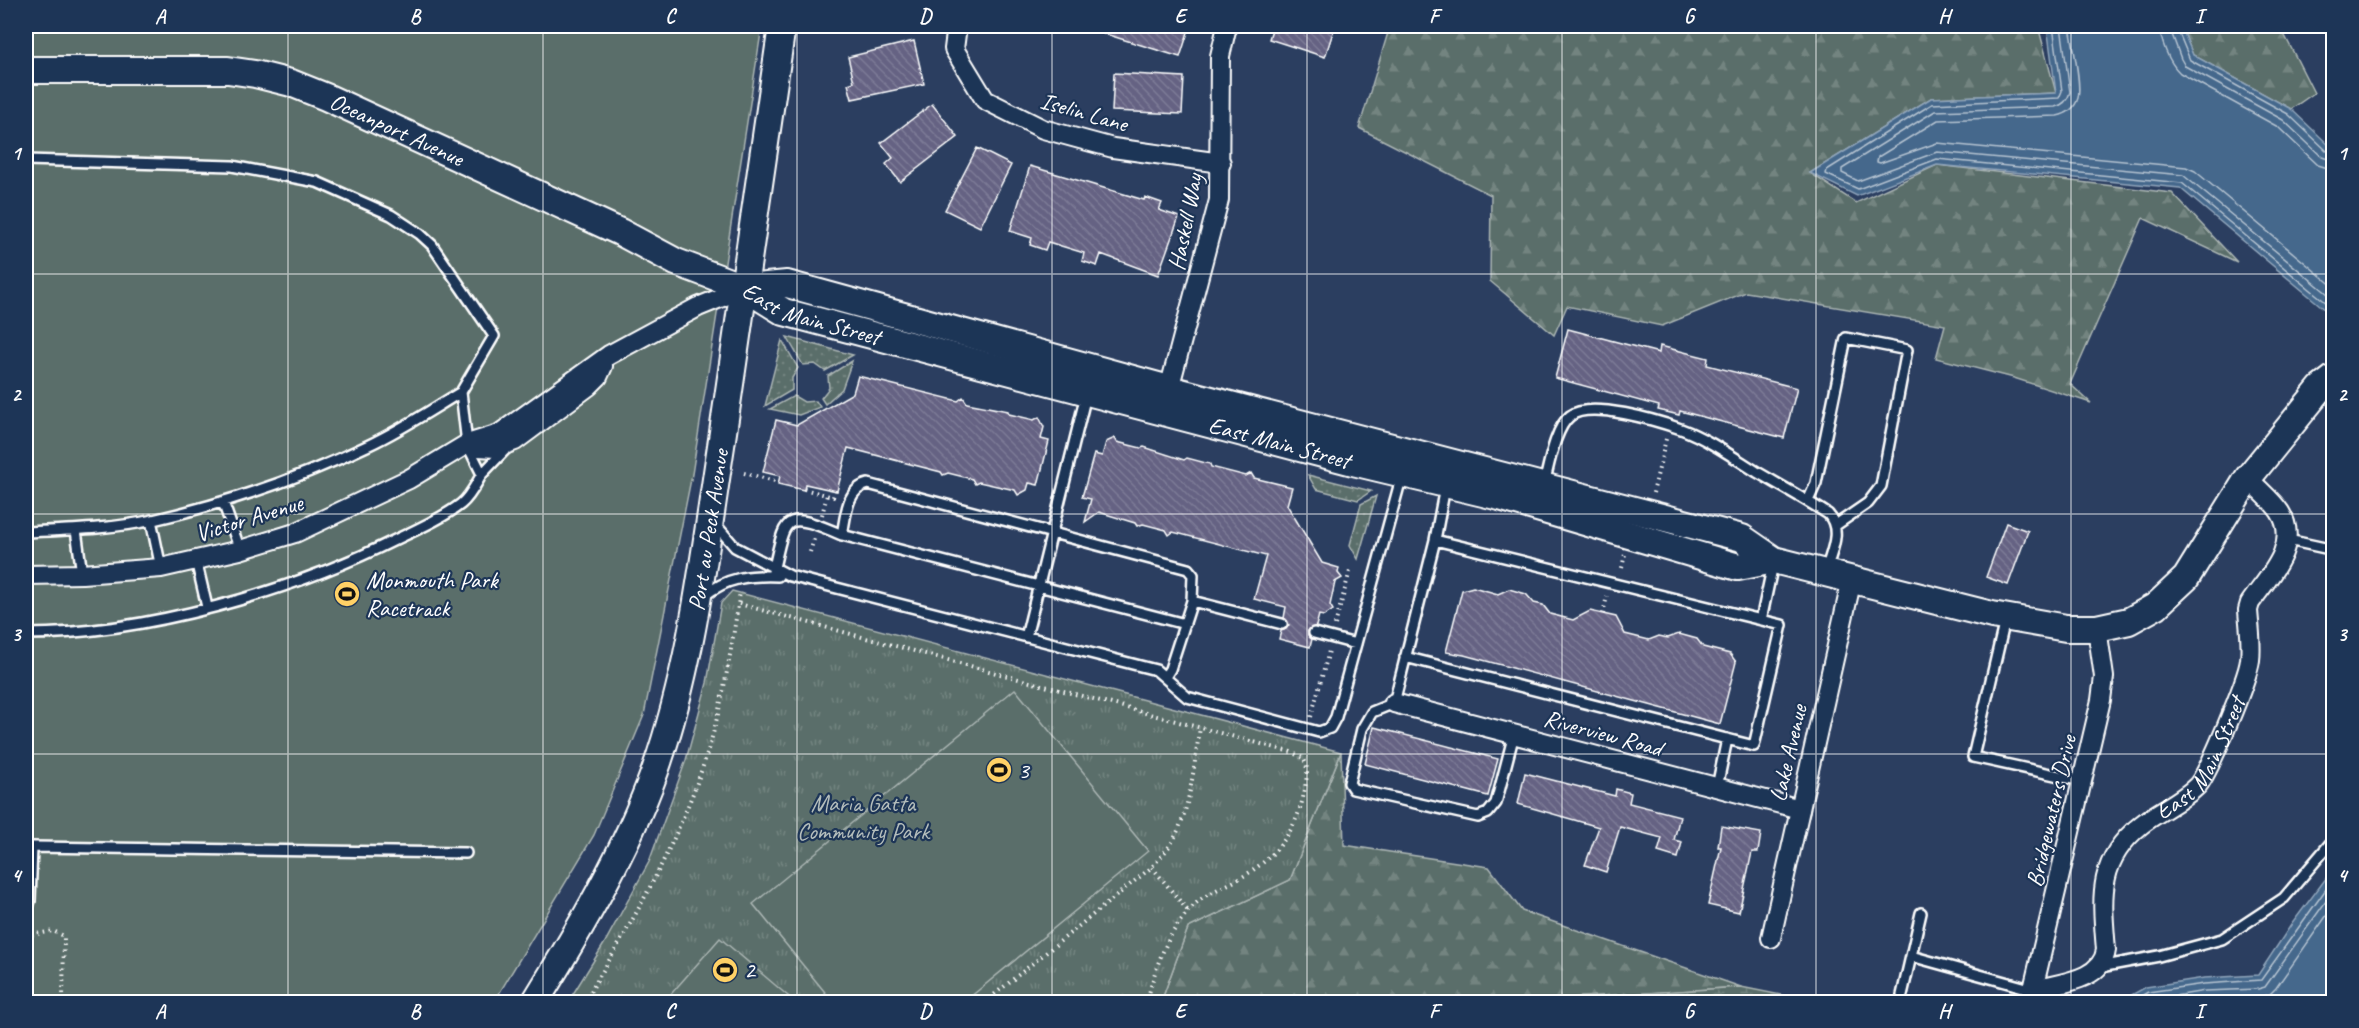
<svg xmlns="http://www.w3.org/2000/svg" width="2359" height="1028" font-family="Caveat,sans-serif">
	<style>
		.grass { fill: url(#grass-dots); stroke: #acb6b4; stroke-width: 1.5 }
		.forest { fill: url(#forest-firs); stroke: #acb6b4; stroke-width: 1.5 }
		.wetland { fill: url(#wetland-marsh); stroke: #acb6b4; stroke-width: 1.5 }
		.park { fill: url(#park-tufts); stroke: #acb6b4; stroke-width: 1.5 }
		.garden { fill: #5a6e6a; stroke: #acb6b4; stroke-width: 1.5 }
		.water { fill: #45688c; stroke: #8fa4ba; stroke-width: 1.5 }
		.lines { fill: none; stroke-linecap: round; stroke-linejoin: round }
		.shore { stroke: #b5c3d1; stroke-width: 1.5 }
		.building { fill: url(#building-back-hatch); stroke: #fff; stroke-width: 1.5 }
		.lane-casing { stroke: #fff; stroke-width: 14 }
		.street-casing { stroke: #fff; stroke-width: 22 }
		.secondary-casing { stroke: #fff; stroke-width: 30 }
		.path { stroke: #fff; stroke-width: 4; stroke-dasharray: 1.5 4.5; stroke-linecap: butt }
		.lane { stroke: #1d3557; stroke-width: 9 }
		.street { stroke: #1d3557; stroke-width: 18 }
		.secondary { stroke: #1d3557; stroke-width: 26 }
		.grid { fill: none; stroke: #fff; stroke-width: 1.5; stroke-opacity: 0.55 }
		.labels { text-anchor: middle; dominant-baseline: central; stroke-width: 4.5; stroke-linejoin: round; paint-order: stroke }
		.street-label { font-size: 24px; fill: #fff; stroke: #1d3557 }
		.poi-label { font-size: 24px; fill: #fff; stroke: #1d3557; text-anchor: start }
		.park-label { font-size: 24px; fill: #b5bebc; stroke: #1d3557 }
		.neatline { fill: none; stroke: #fff; stroke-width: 2 }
		.grid-label { font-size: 20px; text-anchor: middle; font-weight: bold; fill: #fff }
	</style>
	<defs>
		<pattern id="grass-dots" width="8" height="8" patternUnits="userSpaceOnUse" patternTransform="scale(1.5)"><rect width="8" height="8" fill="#5a6e6a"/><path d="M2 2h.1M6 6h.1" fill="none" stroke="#738480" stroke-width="1.8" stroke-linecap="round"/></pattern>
		<pattern id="forest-firs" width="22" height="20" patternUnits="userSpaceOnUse" patternTransform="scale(1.5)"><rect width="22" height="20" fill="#5a6e6a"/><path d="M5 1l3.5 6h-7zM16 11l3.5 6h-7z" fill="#738480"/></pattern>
		<pattern id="wetland-marsh" width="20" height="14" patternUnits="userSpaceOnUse" patternTransform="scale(1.5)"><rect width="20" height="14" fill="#5a6e6a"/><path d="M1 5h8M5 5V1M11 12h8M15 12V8" fill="none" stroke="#738480"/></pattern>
		<pattern id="park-tufts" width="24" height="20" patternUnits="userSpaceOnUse" patternTransform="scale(1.5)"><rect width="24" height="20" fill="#5a6e6a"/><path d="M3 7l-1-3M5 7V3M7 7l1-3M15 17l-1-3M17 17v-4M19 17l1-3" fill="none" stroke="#738480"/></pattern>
		<pattern id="building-back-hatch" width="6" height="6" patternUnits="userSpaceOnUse" patternTransform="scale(1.5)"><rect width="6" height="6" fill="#656283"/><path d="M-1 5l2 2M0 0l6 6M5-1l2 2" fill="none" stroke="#7c7a96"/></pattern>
	</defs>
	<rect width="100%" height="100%" fill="#2b3e60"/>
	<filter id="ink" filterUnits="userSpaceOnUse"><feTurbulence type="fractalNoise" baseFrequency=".0167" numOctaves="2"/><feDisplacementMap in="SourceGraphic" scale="12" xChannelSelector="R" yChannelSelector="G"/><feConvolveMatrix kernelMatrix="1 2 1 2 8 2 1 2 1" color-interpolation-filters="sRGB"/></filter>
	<g filter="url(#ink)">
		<!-- grass -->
		<path class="grass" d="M787,337l66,18 -28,16 -10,-7 -12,1z
			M782,340l16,28 -6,10v12l-27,16z
			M852,361l-10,28 -17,15 -4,-6 8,-10 -1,-12z
			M794,396l10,6 12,-1 4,6 -21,8 -29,-6z
			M1308,475l63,16 -13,9 -42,-11z
			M1376,496l-18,63 -8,-14 11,-41z"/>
		<!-- forest -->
		<path class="forest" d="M1390,26h648l18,67 -125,5 -121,75 46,30 81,-38 235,28 65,69 -94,-44 -73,166 21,19 -77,-25 -78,-20 9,-33 -199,-33 -84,34 -95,-20 -13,29 -64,-54 1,-86 -132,-67z
			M2181,26h99l34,67 -23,16 -98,-54z
			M1341,752l3,93 145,22 33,44 219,76 -201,13v2h-379l27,-74 102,-48z"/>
		<!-- wetland -->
		<path class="wetland" d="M1741,987l74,15h-275v-2z"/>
		<!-- park -->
		<path class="park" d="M732,591l609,161 -51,128 -102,48 -27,74h-593l36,-58 45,-82 37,-102 21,-77 14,-80z"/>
		<!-- garden -->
		<path class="garden" d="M26,26h736l-70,448 -48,241 -50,120 -100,167h-468z
			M1015,689l133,162 -184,151h-131l-80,-98z
			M720,938l75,64h-131z"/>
		<!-- water -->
		<path class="water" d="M2047,26h134l12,29 98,54 42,40v167l-153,-128 -243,-23 -80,31 -47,-23 121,-75 125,-5z
			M2333,869v133h-214l27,-15 58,-9 54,-3 33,-50z"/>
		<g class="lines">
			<!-- shore -->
			<path class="shore" d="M2053,26l9,65 -3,7 -127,6 -105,66 -1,4 32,15 79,-30 245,24 152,126
				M2061,26l9,66c-2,8 -6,13 -15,15l-120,4 -93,58v4l16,8 79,-29 246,23 151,124
				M2070,26c2,16 12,58 8,72 -3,10 -11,16 -21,18l-119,4 -60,37 -1,5 3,1 57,-20 249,24 9,4 139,116
				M2160,26c0,14 9,37 20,47l98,54 40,38 16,5
				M2169,26l12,33 4,7 98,54 39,37 12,4
				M2176,26l14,34 98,54 39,37 7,2
				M2131,1002l17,-10 56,-8 57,-4 73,-102
				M2146,1002l5,-2 54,-9 53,-2 7,-2 69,-97
				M2191,1002l68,-4 11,-4 6,-6 58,-83"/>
		</g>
		<!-- building -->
		<path class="building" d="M1089,26h101l-10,31 -91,-28z
			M1273,26h62l-10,31 -56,-18z
			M914,41l10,43 -72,15 -4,-15 6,-2 -6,-25z
			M1114,73l70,4 -2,37 -70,-3z
			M932,104l26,33 -58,45 -14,-18 7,-6 -12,-15z
			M977,148l34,17 -31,62 -35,-17z
			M1030,166l114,34 1,-3 17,6 -3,7 20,7 -21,58 -57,-21 -4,12 -15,-5 2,-8 -36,-11 -3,8 -15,-5 2,-7 -22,-7z
			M1568,329l91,24 1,-7 48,12 -1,7 90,23 -13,50 -104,-27 -1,4 -21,-5 1,-4 -104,-28z
			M858,376l100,25 5,-4 4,6 41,8 1,3 25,6 5,-3 5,10 -3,12 8,2 -11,44 -9,-2 -2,7 -9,5 -3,-5 -36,-8 -4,2 -3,-5 -24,-6 -5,2 -2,-3 -93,-24 -11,43 -32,-7 -1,6 -26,-6 2,-8 -17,-4 13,-52 21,5 56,-32z
			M1115,438l2,4 24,6 3,-1 40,13 3,-2 23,6 1,3 35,9 5,-3 3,5 38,9 -5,18 35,58 17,5 -1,5 4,5 -7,4 -5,23 3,5 -9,6 -5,-1 -3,11 -8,5v4l4,4 -2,8 -31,-8 2,-8 5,-2 3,-4 -5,-7 2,-11 -32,-8 12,-43 -93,-24 -4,3 -3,-5 -23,-6 -6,2 -2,-3 -36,-11 -14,10 6,-23 -9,-2 12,-43 8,2 4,-14z
			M2006,523l22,8 -20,54 -22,-8z
			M1473,587l25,7 11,-5 17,5 8,9 9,2 7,9 23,6 17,-9 26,6 9,17 24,6 10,-4 9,2 11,-4 18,5 6,8 27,7 6,8 -16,62 -256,-69 -18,-3 16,-62z
			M1374,727l124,32 -10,37 -123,-32z
			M1525,773l90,23 1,-7 15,4 -2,10 51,13 -6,24 8,2 -4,16 -20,-6 4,-14 -42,-11 -14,45 -21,-7 14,-38 -81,-23z
			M1721,826l40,7 -3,19h-6l-13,60 -31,-7 13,-58h-3z"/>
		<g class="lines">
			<!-- lane casing -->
			<g class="lane-casing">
				<path id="lane" d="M26,160l206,6 85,16 74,33 29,19 12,11 62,91 -33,56 6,52 15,30c-6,10 -12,23 -21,30 -18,14 -43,25 -64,35 -106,53 -252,95 -371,95
					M482,474l25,-26
					M1544,484c5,-19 11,-56 26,-68 20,-16 88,5 111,13 27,10 52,28 76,43 24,14 48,27 71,42 15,16 3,38 -2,57
					M1445,487l-10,53 -41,163 -22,9 -10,17 -13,54 4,6 125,28 10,-4 8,-10 18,-69
					M1808,501l8,-18 30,-145 61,12 -26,136 -13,17 -32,22
					M223,502l17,48
					M151,520l10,48
					M715,524l20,23 55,29 366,94 31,27 132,35 11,-4 6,-11 66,-242
					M76,530l6,44
					M26,532c42,-2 86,-3 127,-12 75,-17 148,-42 216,-75 32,-15 62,-35 92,-53
					M842,535c4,-19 4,-46 26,-51l320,85 5,6 -1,26 -22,68 -5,8
					M2288,540l46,10
					M196,560l11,47
					M772,576c14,-58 8,-68 70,-41l343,89
					M704,596c23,-19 46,-21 74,-20
					M1192,601l90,23
					M1761,620l12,-56
					M2005,620l-32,137 109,24
					M1314,633l42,11
					M1026,637l60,-242
					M1405,657l349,89 28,-121 -347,-85
					M1717,787l10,-48
					M26,913l4,-12 2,-54 434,6
					M1911,956l123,34
					M2100,967l59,-11 63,-17 62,-41 50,-59
					M1902,995l19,-82"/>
			</g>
			<!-- street casing -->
			<g class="street-casing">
				<g id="street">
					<path d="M957,26l-3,23 31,51 58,29 70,19 108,15"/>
					<path d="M1169,389l50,-189 1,-144 7,-30"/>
					<path d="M478,447l18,1 19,-7 74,-55 9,-9 5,-11"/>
					<path d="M26,575l56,-1 79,-6 79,-18 55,-17 114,-54 58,-35 32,-10 110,-79 89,-48 47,-19"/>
					<path d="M1394,703l406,106"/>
					<path d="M1771,938l81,-359"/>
					<path id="s1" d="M2034,990c25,-7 68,-9 72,-40 -4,-51 -10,-89 35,-125 17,-14 40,-23 56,-39 11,-11 51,-108 53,-126 2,-16 -1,-34 -2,-50l2,-7c18,-26 51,-58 30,-91 -8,-12 -22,-23 -32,-34"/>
					<path d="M2030,1002l71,-302 3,-23 -7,-49"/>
				</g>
			</g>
			<!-- secondary casing -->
			<g class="secondary-casing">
				<g id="secondary">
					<path id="s2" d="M26,70h202l27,4 36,9 35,14 294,135 56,30 69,26 39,24 569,150 147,35 238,70 36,-7"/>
					<path d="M745,288l42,-4 382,105 573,149 32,22 218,55 74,13h31l32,-7 27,-15 30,-28 62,-100 73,-90 13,-10"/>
					<path id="s3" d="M535,1002c45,-73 90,-149 120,-231 37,-105 49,-215 66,-325 21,-140 42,-280 61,-420"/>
				</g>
			</g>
			<!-- path -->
			<path class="path" d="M744,473l35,9
				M804,489l29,8 2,-6
				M1653,493l13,-54
				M822,515l5,-20
				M810,552l5,-16
				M1622,568l3,-14
				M739,604l552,148 12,6c7,10 3,23 1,35 -8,42 -34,70 -71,89 -15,7 -31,14 -42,26 -25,27 -36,60 -44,94
				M1603,614l4,-18
				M1335,625l15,-54
				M1311,717l18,-66
				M1152,867l36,44
				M26,936l27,-5 11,5 -1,63 2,3
				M48,1002l15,-3
				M584,1002c46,-75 90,-152 119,-236 19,-55 28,-115 37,-174
				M985,1002l167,-135c8,-10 17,-18 23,-30 16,-32 19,-73 25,-109"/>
			<!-- lane -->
			<use href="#lane" class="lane"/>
			<!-- street -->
			<use href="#street" class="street"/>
			<!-- secondary -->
			<use href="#secondary" class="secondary"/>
		</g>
	</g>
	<!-- grid -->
	<path class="grid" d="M288,26v976M543,26v976M797,26v976M1052,26v976M1307,26v976M1562,26v976M1816,26v976M2071,26v976M26,274h2308M26,514h2308M26,754h2308"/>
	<!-- icons -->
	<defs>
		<g id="stadium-disc" transform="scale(1.35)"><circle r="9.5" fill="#ffd166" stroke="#1d3557"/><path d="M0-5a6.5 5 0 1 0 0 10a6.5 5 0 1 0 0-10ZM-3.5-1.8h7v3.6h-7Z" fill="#111"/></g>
	</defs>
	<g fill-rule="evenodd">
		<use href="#stadium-disc" x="347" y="594"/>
		<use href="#stadium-disc" x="999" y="770"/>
		<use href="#stadium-disc" x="725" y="970"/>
	</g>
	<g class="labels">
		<!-- street labels -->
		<g class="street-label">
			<text transform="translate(1084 112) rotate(16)">Iselin Lane</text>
			<text stroke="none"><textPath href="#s2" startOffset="382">Oceanport Avenue</textPath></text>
			<text transform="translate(1185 222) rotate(-79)">Haskell Way</text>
			<text stroke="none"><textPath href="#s2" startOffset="837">East Main Street</textPath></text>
			<text stroke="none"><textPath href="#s2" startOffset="1323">East Main Street</textPath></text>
			<text transform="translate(249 518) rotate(-17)">Victor Avenue</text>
			<text stroke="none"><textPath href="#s3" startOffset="508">Port au Peck Avenue</textPath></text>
			<text transform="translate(1603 733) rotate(15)">Riverview Road</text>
			<text transform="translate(1788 753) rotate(-77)">Lake Avenue</text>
			<text stroke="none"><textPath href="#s1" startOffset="318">East Main Street</textPath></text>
			<text transform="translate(2051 811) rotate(-77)">Bridgewaters Drive</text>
		</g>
		<!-- poi labels -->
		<g class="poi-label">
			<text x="366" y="580">Monmouth Park<tspan x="366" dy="28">Racetrack</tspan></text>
			<text x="1018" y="770">3</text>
			<text x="744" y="970">2</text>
		</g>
		<!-- park labels -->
		<g class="park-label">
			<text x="863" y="803">Maria Gatta<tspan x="863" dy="28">Community Park</tspan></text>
		</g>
	</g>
	<!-- margin -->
	<rect width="2359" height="1028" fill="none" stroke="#1d3557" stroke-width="66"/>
	<rect x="33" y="33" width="2293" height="962" class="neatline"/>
	<g class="grid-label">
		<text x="160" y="23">A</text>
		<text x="415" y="23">B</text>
		<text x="670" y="23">C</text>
		<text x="925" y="23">D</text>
		<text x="1180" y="23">E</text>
		<text x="1434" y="23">F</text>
		<text x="1689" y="23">G</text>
		<text x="1944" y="23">H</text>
		<text x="2199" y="23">I</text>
		<text x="16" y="160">1</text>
		<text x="2342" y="160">1</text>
		<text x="16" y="401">2</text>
		<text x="2342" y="401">2</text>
		<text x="16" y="641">3</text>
		<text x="2342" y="641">3</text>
		<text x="16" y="882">4</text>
		<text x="2342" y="882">4</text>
		<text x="160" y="1018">A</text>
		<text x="415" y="1018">B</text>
		<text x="670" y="1018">C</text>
		<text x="925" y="1018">D</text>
		<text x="1180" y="1018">E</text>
		<text x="1434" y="1018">F</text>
		<text x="1689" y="1018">G</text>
		<text x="1944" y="1018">H</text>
		<text x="2199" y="1018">I</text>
	</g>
</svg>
